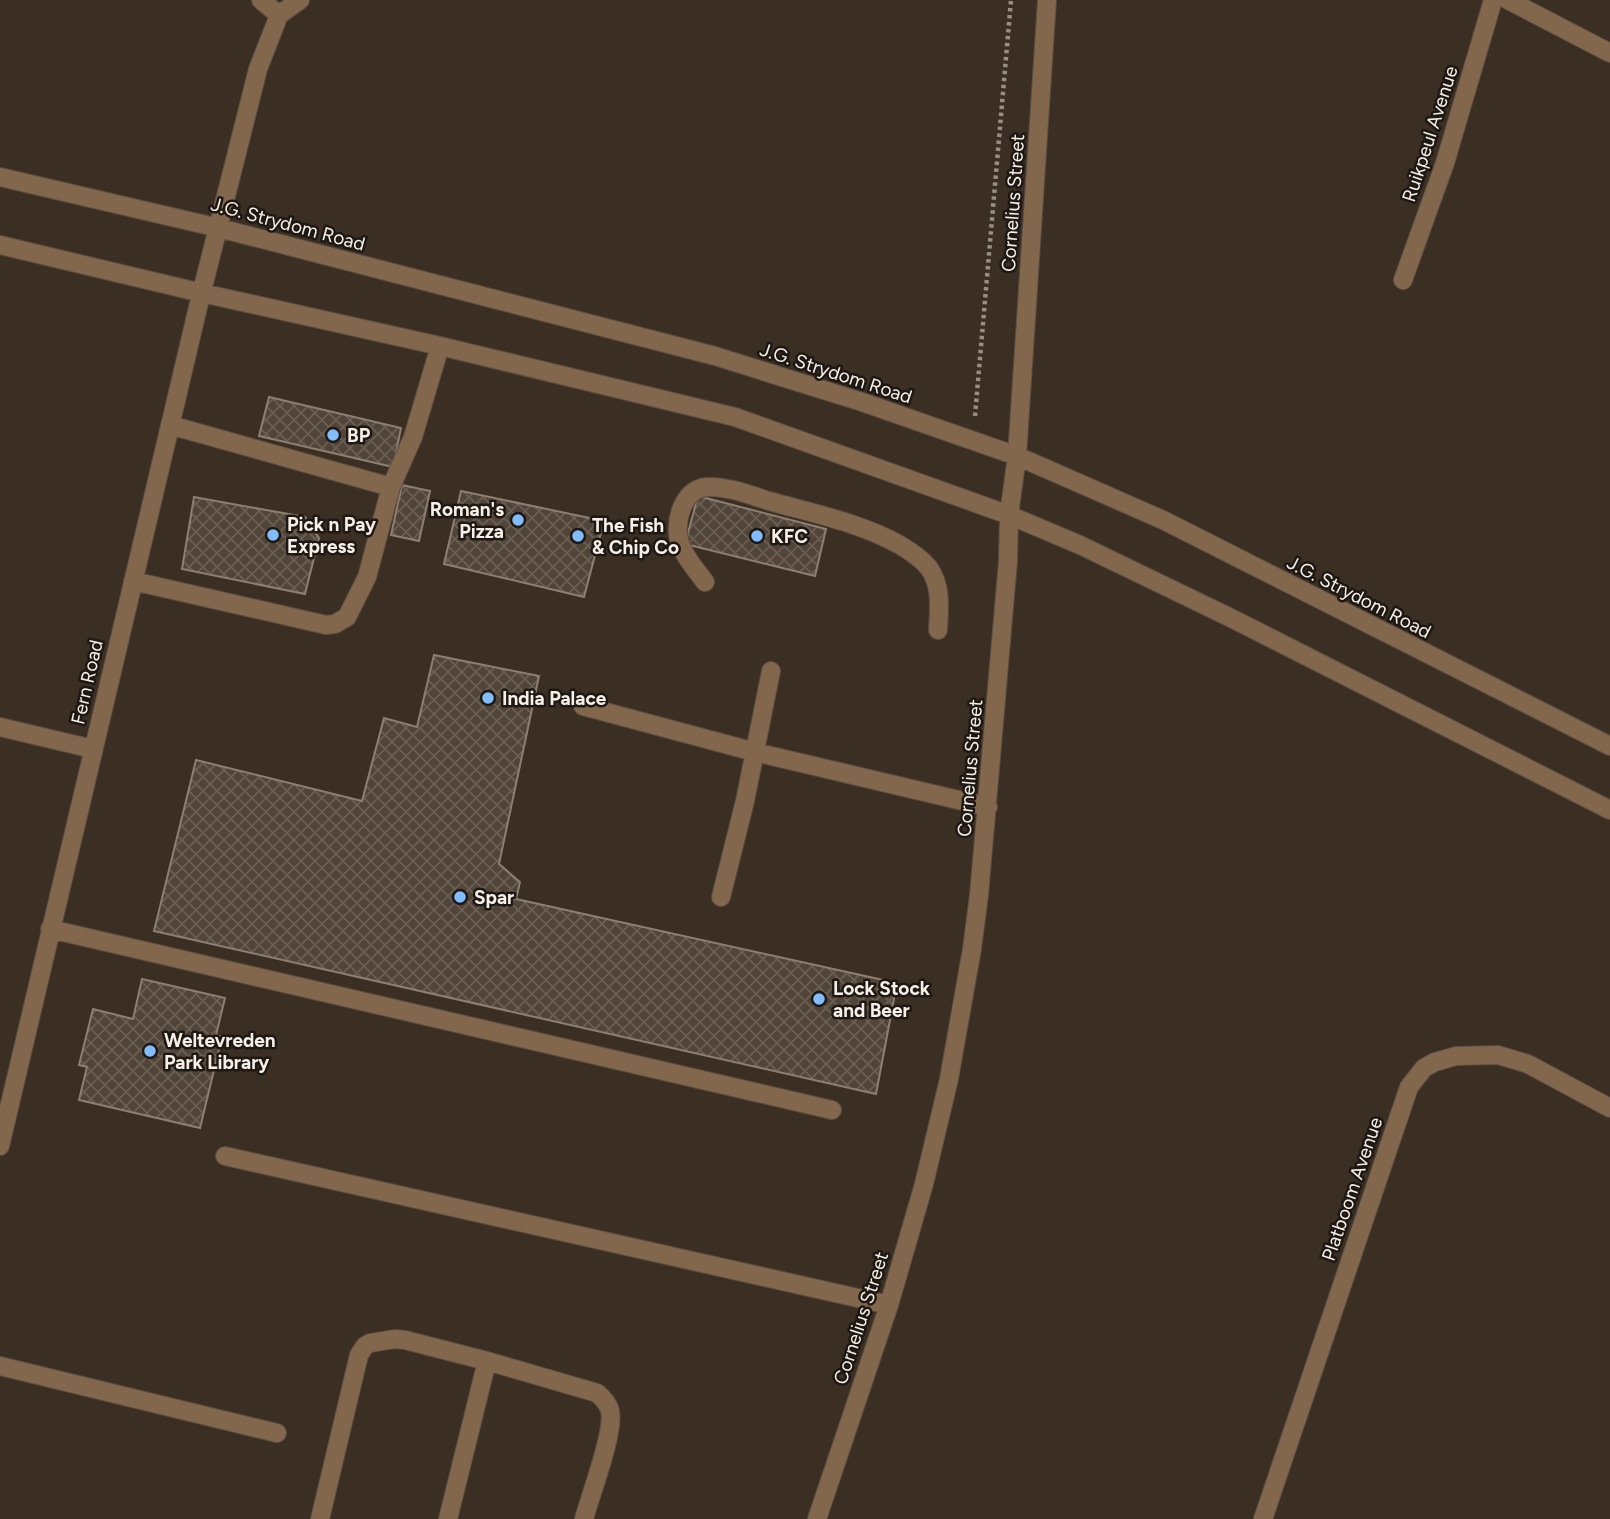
<svg xmlns="http://www.w3.org/2000/svg" width="1610" height="1519" font-family="Figtree,sans-serif">
	<style>
		.building { fill: url(#building-cross-hatch); stroke: #8d7f71; stroke-width: 2 }
		.lines { fill: none; stroke-linecap: round; stroke-linejoin: round }
		.minor-casing { stroke: #594d42; stroke-width: 20 }
		.path { stroke: #988e84; stroke-width: 4.5; stroke-dasharray: 3.5 3.5; stroke-linecap: butt }
		.minor { stroke: #83674d; stroke-width: 18 }
		.poi-dot { fill: #82bcfa; stroke: #1d1813; stroke-width: 2.5 }
		.labels { text-anchor: middle; dominant-baseline: central; stroke-width: 5; stroke-linejoin: round; paint-order: stroke }
		.street-label { font-size: 19px; fill: #f7efe7; stroke: #1d1813 }
		.poi-label { font-size: 19px; font-weight: bold; fill: #f7efe7; stroke: #1d1813; text-anchor: start }
	</style>
	<defs>
		<pattern id="building-cross-hatch" width="8" height="8" patternUnits="userSpaceOnUse" patternTransform="scale(1.75)"><rect width="8" height="8" fill="#514438"/><path d="M0 0l8 8M0 8l8-8" fill="none" stroke="#6b5f55"/></pattern>
	</defs>
	<rect width="100%" height="100%" fill="#3b2e23"/>
	<!-- building -->
	<path class="building" d="M269,397l132,31 -8,39 -134,-31z
		M402,485l28,6 -11,50 -28,-6z
		M461,491l143,30 -20,76 -140,-33z
		M698,496l128,33 -11,47 -130,-32z
		M194,497l111,20 14,21 -14,56 -123,-25z
		M434,655l105,21 -40,188 21,18 -4,17 381,84 -21,111 -722,-163 42,-171 166,41 22,-83 33,9z
		M142,979l83,19 -9,37 6,2 -22,91 -121,-28 8,-33 -8,-2 14,-56 40,10z"/>
	<g class="lines">
		<!-- minor casing -->
		<g class="minor-casing">
			<path id="minor" d="M261,0l18,15
				M1508,0l102,53
				M0,177l219,51 496,128 147,46 155,54 146,64 447,226
				M0,245l202,48 238,53 295,71 274,98 71,30 151,73 379,192
				M1403,280l42,-117 48,-163
				M170,425l221,62
				M133,581l193,44 9,-1 12,-7 20,-40 24,-90 22,-50 27,-91
				M705,582c-8,-11 -19,-23 -24,-36 -9,-20 1,-58 26,-59 20,-1 43,8 62,14 43,12 92,22 131,44 10,6 22,14 29,23 13,18 10,41 9,62
				M583,706l172,46 233,55
				M0,727l93,22
				M721,897l24,-96 26,-130
				M50,929l782,181
				M0,1146l199,-843 59,-234 21,-54 21,-15
				M225,1156l664,149
				M0,1366l277,67
				M320,1519l39,-164 6,-9 5,-3 25,-4 10,1 82,21 110,32c6,5 11,10 13,18 5,20 -20,85 -26,108
				M448,1519l39,-158
				M817,1519l72,-214 35,-121 25,-105 23,-130 7,-54 29,-334 1,-46 8,-59 30,-456
				M1263,1519l146,-432 15,-19 11,-6 21,-6 42,-1 30,9 82,44"/>
		</g>
		<!-- path -->
		<path class="path" d="M975,416l36,-416"/>
		<!-- minor -->
		<use href="#minor" class="minor"/>
	</g>
	<!-- markers -->
	<g class="poi-dot">
		<circle cx="333" cy="435" r="7"/>
		<circle cx="518" cy="520" r="7"/>
		<circle cx="273" cy="535" r="7"/>
		<circle cx="578" cy="536" r="7"/>
		<circle cx="757" cy="536" r="7"/>
		<circle cx="488" cy="698" r="7"/>
		<circle cx="460" cy="897" r="7"/>
		<circle cx="819" cy="999" r="7"/>
		<circle cx="150" cy="1051" r="7"/>
	</g>
	<g class="labels">
		<!-- street labels -->
		<g class="street-label">
			<text transform="translate(1430 134) rotate(-72)">Ruikpeul Avenue</text>
			<text transform="translate(1013 203) rotate(-86)">Cornelius Street</text>
			<text transform="translate(288 224) rotate(15)">J.G. Strydom Road</text>
			<text transform="translate(836 373) rotate(18)">J.G. Strydom Road</text>
			<text transform="translate(1359 597) rotate(27)">J.G. Strydom Road</text>
			<text transform="translate(87 682) rotate(-77)">Fern Road</text>
			<text transform="translate(970 768) rotate(-85)">Cornelius Street</text>
			<text transform="translate(1352 1189) rotate(-71)">Platboom Avenue</text>
			<text transform="translate(861 1318) rotate(-72)">Cornelius Street</text>
		</g>
		<!-- poi labels -->
		<g class="poi-label">
			<text x="347" y="435">BP</text>
			<text x="504" y="509" text-anchor="end">Roman's<tspan x="504" dy="22">Pizza</tspan></text>
			<text x="287" y="524">Pick n Pay<tspan x="287" dy="22">Express</tspan></text>
			<text x="592" y="525">The Fish<tspan x="592" dy="22">&amp; Chip Co</tspan></text>
			<text x="771" y="536">KFC</text>
			<text x="502" y="698">India Palace</text>
			<text x="474" y="897">Spar</text>
			<text x="833" y="988">Lock Stock<tspan x="833" dy="22">and Beer</tspan></text>
			<text x="164" y="1040">Weltevreden<tspan x="164" dy="22">Park Library</tspan></text>
		</g>
	</g>
</svg>
